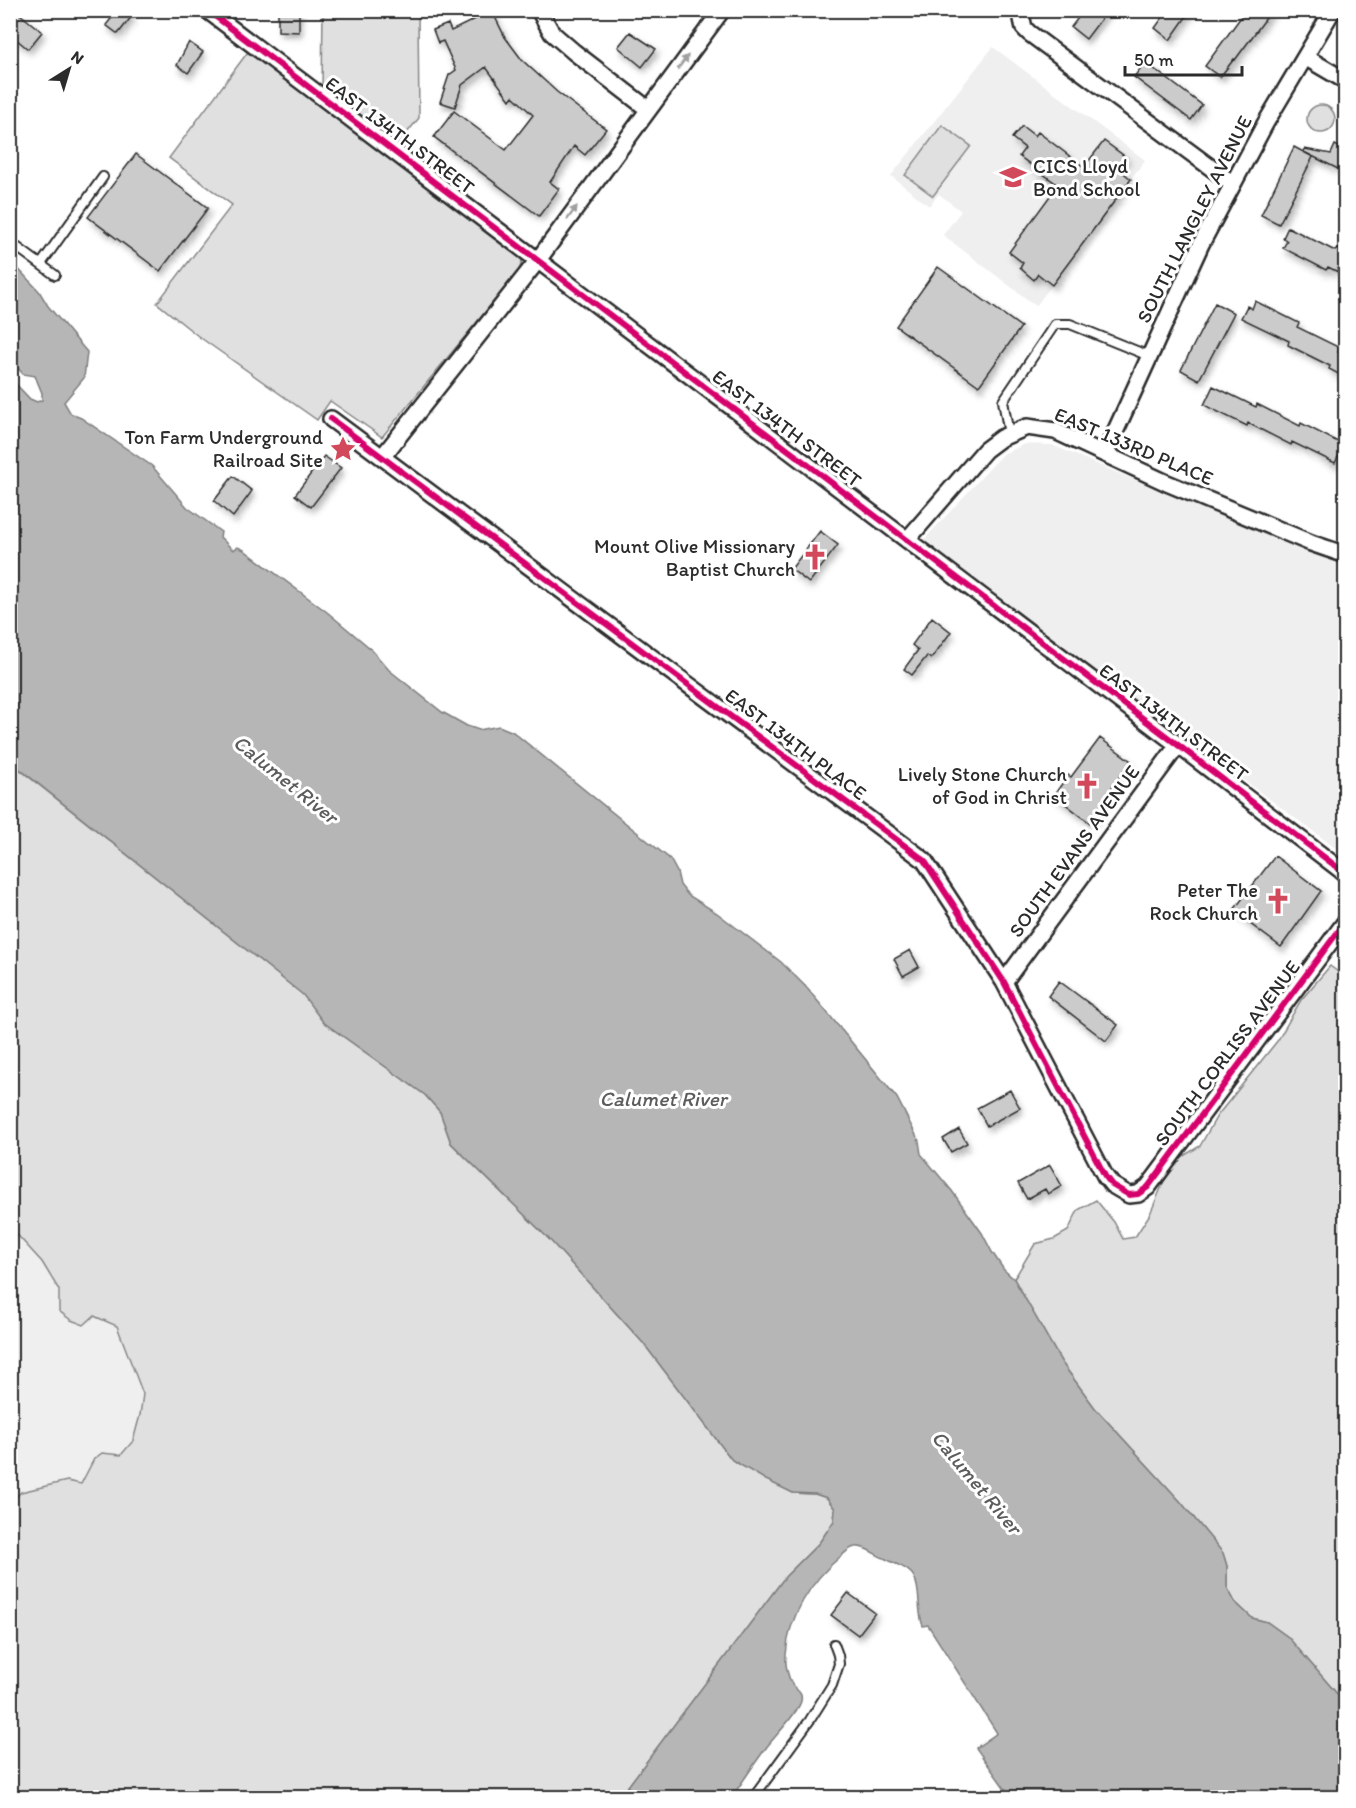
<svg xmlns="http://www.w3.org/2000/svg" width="1356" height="1808" font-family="Itim,sans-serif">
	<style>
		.built { fill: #efefef }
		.green { fill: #e0e0e0; stroke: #868686; stroke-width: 1.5 }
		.water { fill: #b6b6b6; stroke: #7e7e7e; stroke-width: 1.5 }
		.building { fill: #cbcbcb; stroke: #2b2b2b; stroke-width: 1.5; filter: url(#shadow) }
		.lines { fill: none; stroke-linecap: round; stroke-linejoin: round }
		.lane-casing { stroke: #2b2b2b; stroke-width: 12 }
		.street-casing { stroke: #2b2b2b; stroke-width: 20 }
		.lane { stroke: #fff; stroke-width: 8 }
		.street { stroke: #fff; stroke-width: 15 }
		.cycleway-casing { stroke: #fff; stroke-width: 10 }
		.cycleway { stroke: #d6006c; stroke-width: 6 }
		.oneway { fill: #a0a0a0 }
		.labels { text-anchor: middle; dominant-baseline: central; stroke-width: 6; stroke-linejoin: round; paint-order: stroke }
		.street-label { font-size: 20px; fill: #2b2b2b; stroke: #fff }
		.poi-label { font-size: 20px; fill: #2b2b2b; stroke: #fff; text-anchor: end }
		.water-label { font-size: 21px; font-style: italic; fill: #5c5c5c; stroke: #fff }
	</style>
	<defs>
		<filter id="shadow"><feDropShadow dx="3" dy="5" stdDeviation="3" flood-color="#0004"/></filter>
	</defs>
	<rect width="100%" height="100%" fill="#fff"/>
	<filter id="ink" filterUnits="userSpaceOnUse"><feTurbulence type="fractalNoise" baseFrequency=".0167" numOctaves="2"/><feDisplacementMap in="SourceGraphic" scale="12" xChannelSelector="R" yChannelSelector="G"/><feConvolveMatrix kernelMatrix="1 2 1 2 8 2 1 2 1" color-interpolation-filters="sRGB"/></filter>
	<g filter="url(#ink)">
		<!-- built -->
		<path class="built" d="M993,47l152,113 -109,146 -93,-71 18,-24 -22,-17 -10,12 -38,-30z
			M1025,444l27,1 137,58 156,60v292l-423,-313 81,-88z
			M11,1228l31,34 17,29v20l35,4 23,11 26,68 -3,21 -7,26 -12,14 -40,29 -14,-3 -45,11 -11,10z"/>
		<!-- green -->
		<path class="green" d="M323,11h95l1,107 -21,26 -76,-55z
			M250,49l268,203 4,9 -3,10 -137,166 -52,-36 -13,19 -119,-84 -41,-33 75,-98 -63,-47z
			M1307 119a14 14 0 1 1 28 0a14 14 0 1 1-28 0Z
			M942,125l29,21 -38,50 -28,-21z
			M10,762l294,233 19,27 102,73 15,17 11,31 98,96 95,105 88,116 61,33 22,1 12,4 8,11 -1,12 -15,22 -34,34 -165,220h-609v-295l10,-10 46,-11 14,3 13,-25 8,-6 19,2 12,-14 7,-26 3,-21 -26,-68 -23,-10 -10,9 -13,-5 -12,-9v-21l-17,-28 -31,-34z
			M1330,966l15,11v726l-57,-66 -21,-15 -15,-4 -17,-16 -8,-15v-21l-4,-13 -43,-52 -85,-93 -33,-45 -48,-84 21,-35 19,-5 14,-8 10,-21 18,-10 18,22 9,17 12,-2 15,-23 14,-33 16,-23 20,-12 17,-30 61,-76 23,-40z"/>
		<!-- water -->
		<path class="water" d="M11,261l28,30 9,15 39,46 -3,26 -20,24 7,12 10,4 71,48 35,41 34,25 -1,5 13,13 5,-3 6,3 83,62 43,36 19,22 53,42 25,14 12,4 20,-4 14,6 157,127 7,13 3,13 8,10 29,18 64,49 25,25 25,30 66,81 22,43 2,13 31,37 30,42 10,19 12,18 10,9 48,84 33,45 85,93 43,52 4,13v21l8,15 17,16 15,4 21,15 57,66v94h-334l-35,-49 21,-15 -69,-108 -5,1c-6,-15 -2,-37 -9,-49 -5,-9 -21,-14 -30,-19 -9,-3 -20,-13 -29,-11 -6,1 -11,7 -15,10 -29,24 -52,60 -54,98 -1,10 2,23 7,31 4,5 10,6 8,15 -2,11 -27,36 -35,47 -12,16 -23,33 -34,49h-112l165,-220 34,-34 15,-22 1,-12 -8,-11 -12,-4 -22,-1 -27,-13 -34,-20 -88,-116 -95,-105 -98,-96 -11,-31 -15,-17 -102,-73 -20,-27 -292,-233v-383l19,20 7,3 5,-2v-7l-7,-17 -12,-2 -12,-14z"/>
		<!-- building -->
		<path class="building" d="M15,10l27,22 -14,17 -18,-15v-18z
			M118,10h8l6,6 -14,18 -12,-9z
			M278,10h21v22l-21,-1z
			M1084,10h24l-22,29 -15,-12z
			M1168,10h23l-21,30 -15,-12z
			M1246,10h26l-37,50 -1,-1 -14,18 -15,-11z
			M492,11l13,26 17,23 35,32 49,37 -21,26 -11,-9 -24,36 9,7 -20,27 -105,-79 20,-26 52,39 27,-35 -20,-19 -3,4 -24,-33 -24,18 -7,22 -15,-5 9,-27 7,-5 -13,-29 -5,2 -5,-13 15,-6 3,7z
			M630,32l26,17 -14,18 -24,-20z
			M189,42l14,10 -15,21 -11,-8z
			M1145,62l57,43 -11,15 -57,-43z
			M1022,126l13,10 3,-4 46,35 20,-26 23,17 -8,11 12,10 -79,106 -14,-11 -4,6 -14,-12 3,-5 -14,-11 49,-67 -39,-29 6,-8 -13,-10z
			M1335,145l11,5v23l-42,-21 1,-3 26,5z
			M1294,147l19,10 -34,67 -18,-9z
			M136,154l72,54 -48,63 -72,-54z
			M1288,227l47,24 2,-3 9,5v23l-18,-9 -2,3 -43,-22 4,-7 -4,-3z
			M938,267l83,60 -42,59 -83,-60z
			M1255,301l44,22 -2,4 43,21 -2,4 8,3v23l-17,-9 1,-3 -42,-21 1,-4 -48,-23 6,-12 5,3z
			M1215,303l19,10 -35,67 -18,-10z
			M1213,386l43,21 1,-3 43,22 1,-3 43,22 -9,18 -43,-21 -1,3 -43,-22 -1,3 -43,-21z
			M324,456l17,12 -30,39 -16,-12z
			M233,476l19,15 -19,26 -19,-16z
			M820,531l18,14 -29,38 -18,-14z
			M932,617l19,15 -20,27 -4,-3 -15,19 -8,-6 14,-19 -6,-5z
			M1100,738l31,23 -29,40 3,2 -15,20 -36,-28 14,-20 3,2z
			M1275,856l46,35 -40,56 -48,-36z
			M910,950l9,17 -16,9 -9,-17z
			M1059,981l59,44 -12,16 -58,-45z
			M1010,1090l10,18 -33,18 -10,-18z
			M959,1129l8,14 -16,9 -8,-13z
			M1050,1165l12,21 -14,8 -3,-5 -18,10 -9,-16z
			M848,1593l27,20 -17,22 -27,-20z"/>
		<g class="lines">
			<!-- lane casing -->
			<g class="lane-casing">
				<path id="lane" d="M10,242l45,33
					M41,264l62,-87
					M1009,434l-6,-33 52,-77h15l79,32
					M753,1798l57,-78 22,-35 7,-21 -1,-9 -4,-11"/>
			</g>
			<!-- street casing -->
			<g class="street-casing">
				<path id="street" d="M207,10l971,735 168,129
					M539,10l13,23 22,19 74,57
					M1022,19l2,9 5,5 204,151
					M1305,57l41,24
					M331,419l593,441 80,122 101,194 7,9 17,10 9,-1 10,-7 198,-266
					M1105,454l96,-210 64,-120 68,-114
					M383,456l155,-196 184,-250
					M907,540l78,-90 16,-12 26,-11 28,4 112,52 144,60 35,12
					M1004,982l174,-237"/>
			</g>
			<!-- lane -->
			<use href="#lane" class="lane"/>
			<!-- street -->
			<use href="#street" class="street"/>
			<!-- cycleway casing -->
			<g class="cycleway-casing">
				<path id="cycleway" d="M207,10l971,735 168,129
					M331,419l593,441 80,122 101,194 7,9 17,10 9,-1 10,-7 198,-266"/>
			</g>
			<!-- cycleway -->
			<use href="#cycleway" class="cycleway"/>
		</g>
		<!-- one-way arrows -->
		<defs><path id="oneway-solid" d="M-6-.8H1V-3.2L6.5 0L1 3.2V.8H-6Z" transform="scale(1.5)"/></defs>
		<g class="oneway">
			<use href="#oneway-solid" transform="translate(683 62) rotate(-53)"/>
			<use href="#oneway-solid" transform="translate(572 213) rotate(-54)"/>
		</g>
	</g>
	<!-- icons -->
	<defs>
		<g id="school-bare" transform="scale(2.07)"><path d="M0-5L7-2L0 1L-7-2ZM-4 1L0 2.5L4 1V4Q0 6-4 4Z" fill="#d1495b" stroke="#fff" stroke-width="2.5" paint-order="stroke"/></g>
		<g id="sight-bare" transform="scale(2.07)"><path d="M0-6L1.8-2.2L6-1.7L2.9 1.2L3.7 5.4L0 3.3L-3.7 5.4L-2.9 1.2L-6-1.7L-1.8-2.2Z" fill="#d1495b" stroke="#fff" stroke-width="2.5" paint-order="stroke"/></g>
		<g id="church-bare" transform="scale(2.07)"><path d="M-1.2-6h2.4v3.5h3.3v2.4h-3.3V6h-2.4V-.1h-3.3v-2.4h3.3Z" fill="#d1495b" stroke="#fff" stroke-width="2.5" paint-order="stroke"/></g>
	</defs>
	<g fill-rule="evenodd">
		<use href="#school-bare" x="1013" y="177"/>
		<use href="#sight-bare" x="343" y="449"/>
		<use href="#church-bare" x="815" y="557"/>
		<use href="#church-bare" x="1087" y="786"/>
		<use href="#church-bare" x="1278" y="901"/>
	</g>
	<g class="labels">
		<!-- street labels -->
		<g class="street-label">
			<text transform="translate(400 135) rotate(37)">EAST 134TH STREET</text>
			<text transform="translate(1194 219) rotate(-63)">SOUTH LANGLEY AVENUE</text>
			<text transform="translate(787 428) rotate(37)">EAST 134TH STREET</text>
			<text transform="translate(1134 446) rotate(23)">EAST 133RD PLACE</text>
			<text transform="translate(1174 722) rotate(37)">EAST 134TH STREET</text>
			<text transform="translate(796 744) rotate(37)">EAST 134TH PLACE</text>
			<text transform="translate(1074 851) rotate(-54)">SOUTH EVANS AVENUE</text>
			<text transform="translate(1227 1053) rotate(-53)">SOUTH CORLISS AVENUE</text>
		</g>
		<!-- poi labels -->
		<g class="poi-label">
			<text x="1033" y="166" text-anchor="start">CICS Lloyd<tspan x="1033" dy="23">Bond School</tspan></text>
			<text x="323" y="437">Ton Farm Underground<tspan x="323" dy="23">Railroad Site</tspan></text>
			<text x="795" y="546">Mount Olive Missionary<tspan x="795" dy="23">Baptist Church</tspan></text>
			<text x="1067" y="774">Lively Stone Church<tspan x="1067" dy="23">of God in Christ</tspan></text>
			<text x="1258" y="890">Peter The<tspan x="1258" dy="23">Rock Church</tspan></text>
		</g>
		<!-- water labels -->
		<g class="water-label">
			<text transform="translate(286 779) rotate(39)">Calumet River</text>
			<text x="663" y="1098">Calumet River</text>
			<text transform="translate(977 1482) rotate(50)">Calumet River</text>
		</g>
	</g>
	<!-- margin -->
	<rect width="1356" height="1808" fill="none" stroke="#fff" stroke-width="36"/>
	<rect x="18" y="18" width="1320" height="1772" fill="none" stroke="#2b2b2b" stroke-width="2" filter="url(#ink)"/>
	<!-- north arrow -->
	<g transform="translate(69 69) rotate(37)" stroke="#ffffff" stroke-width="4.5" paint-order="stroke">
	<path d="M0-4.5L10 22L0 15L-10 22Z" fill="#2b2b2b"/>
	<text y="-9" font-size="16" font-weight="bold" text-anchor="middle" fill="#2b2b2b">N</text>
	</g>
	<!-- scale -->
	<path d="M1125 66v9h117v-9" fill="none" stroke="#2b2b2b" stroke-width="3"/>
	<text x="1134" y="66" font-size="18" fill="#2b2b2b" stroke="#ffffff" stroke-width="4.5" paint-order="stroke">50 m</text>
</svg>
